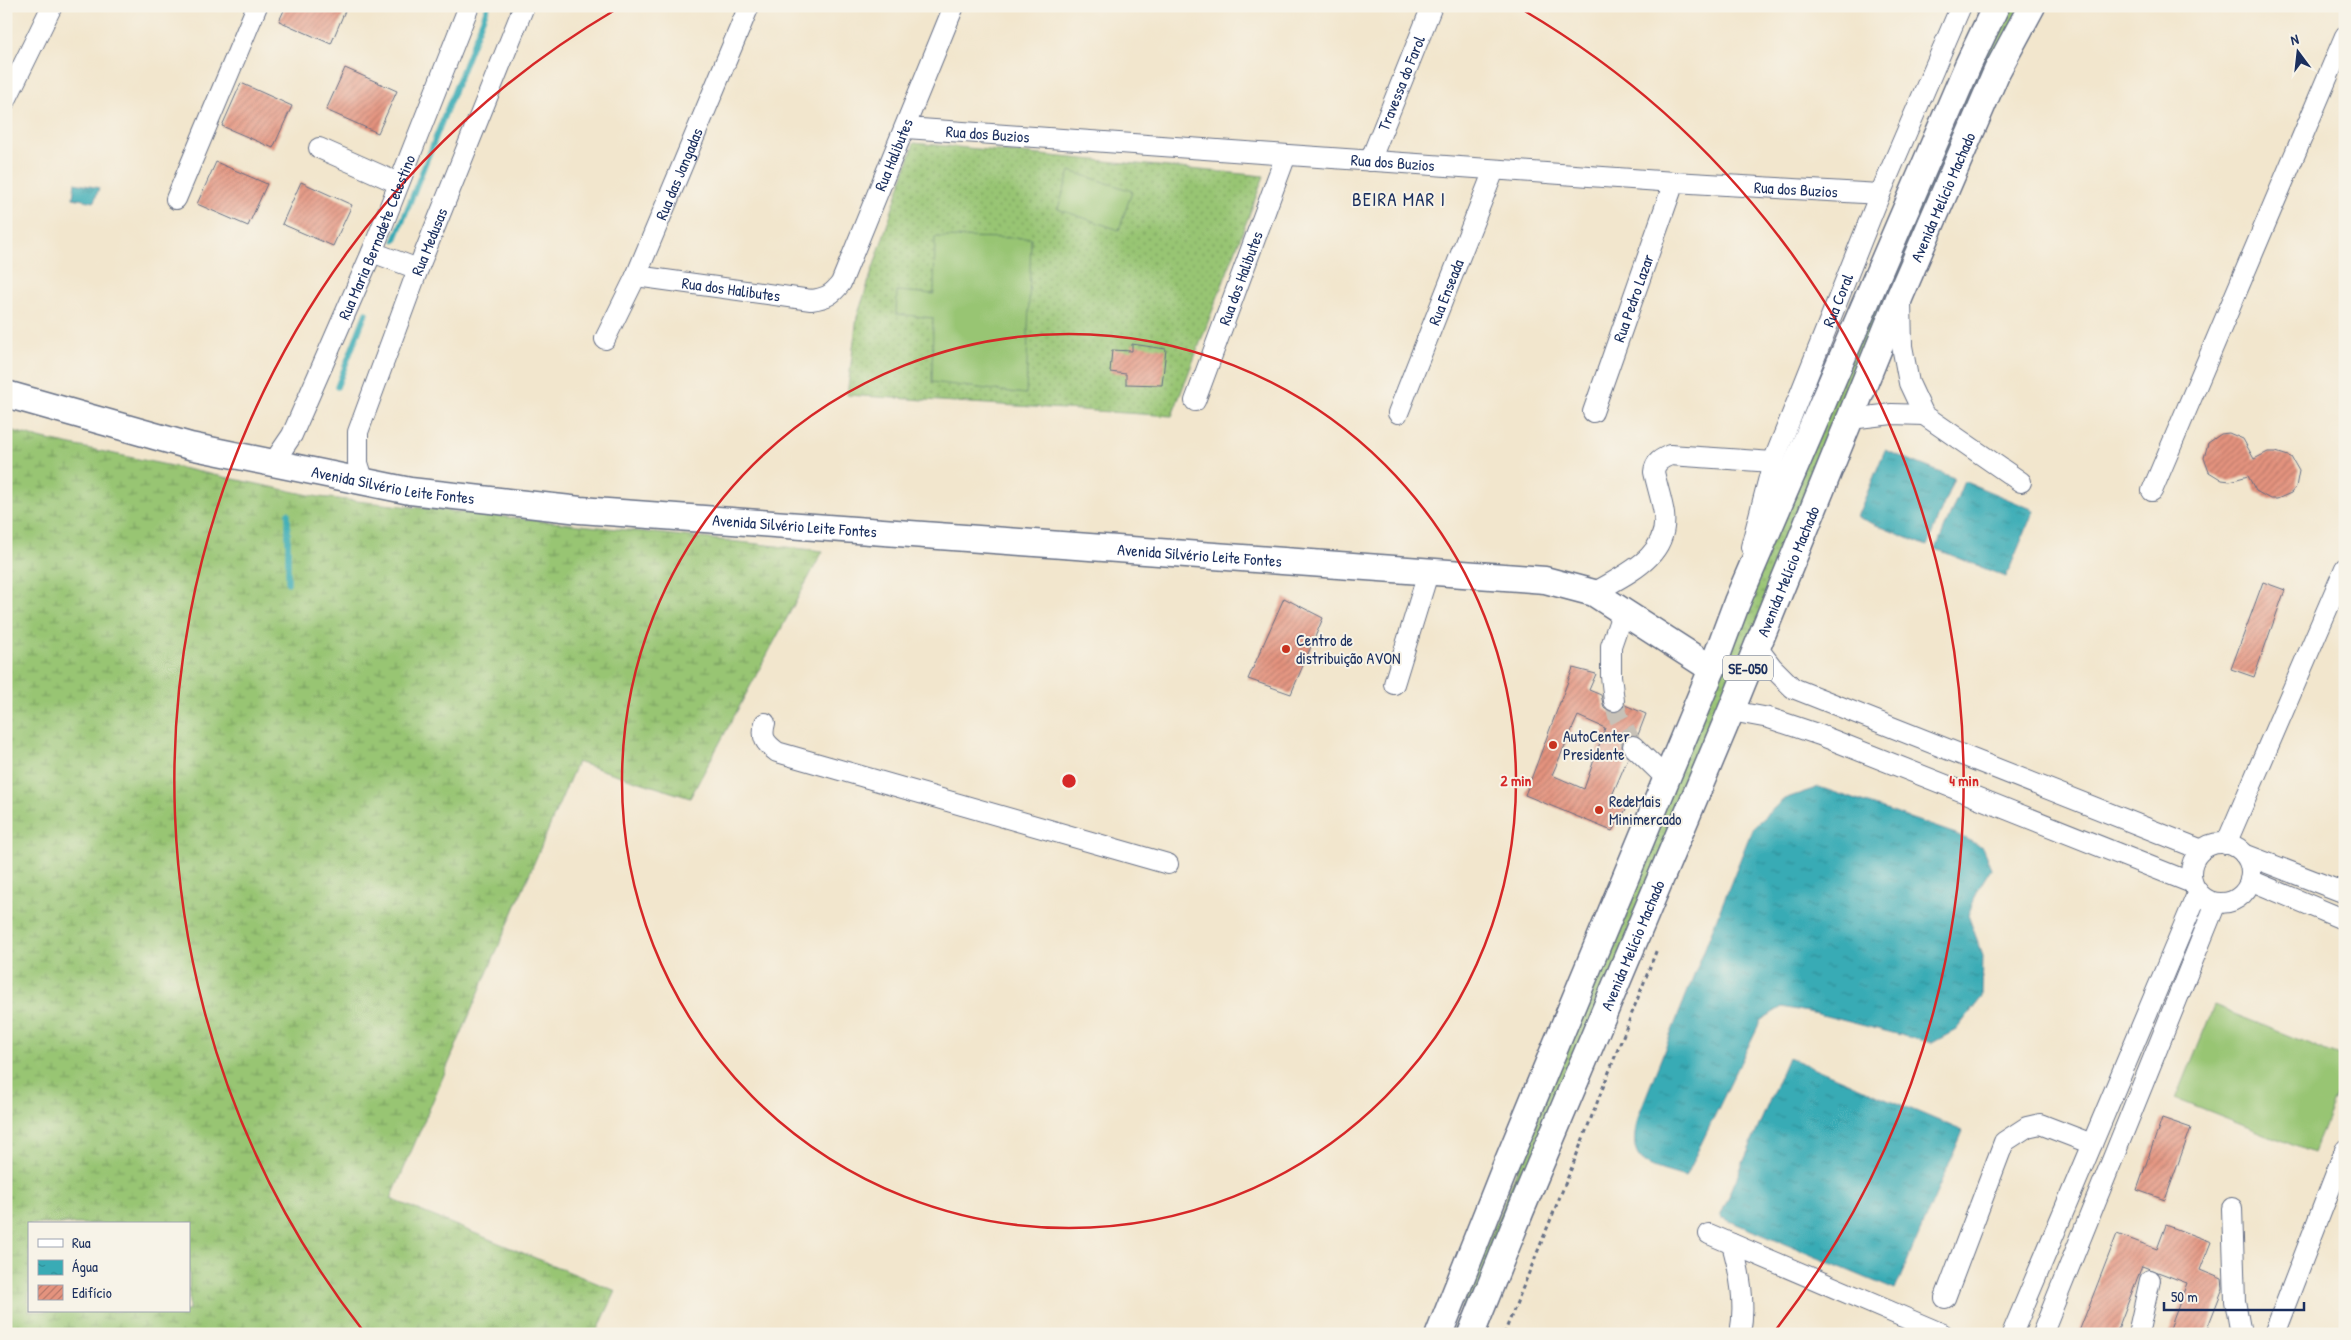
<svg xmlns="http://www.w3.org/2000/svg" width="2351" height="1340" font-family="'Patrick Hand',sans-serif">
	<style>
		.grass { fill: url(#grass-dots); stroke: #5a7a68 }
		.wetland { fill: url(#wetland-marsh); stroke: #5a7a68; fill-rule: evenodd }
		.garden { fill: #98c573; stroke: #5a7a68 }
		.water { fill: url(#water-ripples); stroke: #2a6d8a }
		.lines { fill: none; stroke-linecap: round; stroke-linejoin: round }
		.stream { stroke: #39abb5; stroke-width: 5.5 }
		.building { fill: url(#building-hatch); fill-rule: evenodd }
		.minor-tunnel { stroke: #c7c1b7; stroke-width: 20; stroke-dasharray: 20 10; stroke-linecap: butt }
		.minor-casing { stroke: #666f85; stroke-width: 22 }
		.major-casing { stroke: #666f85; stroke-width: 29 }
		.path { stroke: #666f85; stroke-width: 3; stroke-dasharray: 4 4; stroke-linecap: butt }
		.minor { stroke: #fff; stroke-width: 20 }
		.major { stroke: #fff; stroke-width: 26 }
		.ring { fill: none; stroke: #d62828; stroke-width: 2.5 }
		.poi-dot { fill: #c8321e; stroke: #f7f3e8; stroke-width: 2 }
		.labels { text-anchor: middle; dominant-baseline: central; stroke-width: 4; stroke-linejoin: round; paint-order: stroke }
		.shield { fill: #f7f3e8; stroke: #5d6a87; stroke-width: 1 }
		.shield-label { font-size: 15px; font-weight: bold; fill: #1b2f5e }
		.street-label { font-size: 16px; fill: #1b2f5e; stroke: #f7f3e8 }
		.poi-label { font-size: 16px; fill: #1b2f5e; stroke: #f7f3e8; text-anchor: start }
		.quarter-label { font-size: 19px; letter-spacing: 1px; fill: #1b2f5e; stroke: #f7f3e8 }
		.centre { fill: #d62828; stroke: #f7f3e8; stroke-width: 2.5 }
		.ring-label { font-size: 15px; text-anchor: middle; font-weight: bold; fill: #d62828; stroke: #f7f3e8; stroke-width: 4; stroke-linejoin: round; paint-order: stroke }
	</style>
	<defs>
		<pattern id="grass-dots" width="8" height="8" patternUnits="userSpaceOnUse" patternTransform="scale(1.25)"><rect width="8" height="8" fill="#98c573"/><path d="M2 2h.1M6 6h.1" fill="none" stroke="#7ba062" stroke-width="1.8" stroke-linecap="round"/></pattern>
		<pattern id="wetland-marsh" width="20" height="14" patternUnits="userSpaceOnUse" patternTransform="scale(1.25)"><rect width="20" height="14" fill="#98c573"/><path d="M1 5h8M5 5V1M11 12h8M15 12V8" fill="none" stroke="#7ba062"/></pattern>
		<pattern id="water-ripples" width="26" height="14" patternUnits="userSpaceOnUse" patternTransform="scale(1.25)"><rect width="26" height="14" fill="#39abb5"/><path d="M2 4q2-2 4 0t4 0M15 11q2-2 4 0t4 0" fill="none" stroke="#2f8c96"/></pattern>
		<pattern id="building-hatch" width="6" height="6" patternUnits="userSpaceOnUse" patternTransform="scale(1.25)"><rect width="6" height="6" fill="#e4937e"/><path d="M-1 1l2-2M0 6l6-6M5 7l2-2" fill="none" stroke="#b8786a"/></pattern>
	</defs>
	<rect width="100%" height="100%" fill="#f7f3e8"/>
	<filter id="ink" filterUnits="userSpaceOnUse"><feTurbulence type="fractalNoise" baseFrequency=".02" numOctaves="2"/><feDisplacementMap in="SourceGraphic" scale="10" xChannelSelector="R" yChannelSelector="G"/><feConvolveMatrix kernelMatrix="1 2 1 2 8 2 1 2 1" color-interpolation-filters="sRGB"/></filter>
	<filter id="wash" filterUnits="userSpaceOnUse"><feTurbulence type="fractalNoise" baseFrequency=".0096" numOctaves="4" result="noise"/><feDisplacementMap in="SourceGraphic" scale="20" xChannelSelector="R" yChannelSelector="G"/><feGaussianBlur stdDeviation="1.12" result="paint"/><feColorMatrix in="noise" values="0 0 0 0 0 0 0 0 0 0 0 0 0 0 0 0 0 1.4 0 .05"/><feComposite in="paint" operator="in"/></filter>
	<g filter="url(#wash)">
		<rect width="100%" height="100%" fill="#f2e6cd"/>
		<!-- grass -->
		<path class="grass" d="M2004,6h16l-553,1328h-16l313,-777z
			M914,143l350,33 -92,240 -325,-21 10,-78z"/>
		<!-- wetland -->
		<path class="wetland" d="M6,429l37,10 276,58 504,54 -133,247 -113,-36 -186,437 225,92 -20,43h-590zM29,1224h160v87h-160z"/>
		<!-- garden -->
		<path class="garden" d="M1070,171l62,20 -13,39 -61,-21z
			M935,237l96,1 -5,156 -94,-12 1,-64 -37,-4 1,-23 37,3z
			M2214,1006l131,52v17l-32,78 -137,-54z"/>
		<!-- water -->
		<path class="water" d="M75,183l24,5 -5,14 -21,-4z
			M1885,450l69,28 -27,68 -70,-29z
			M1964,481l70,29 -28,67 -70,-28z
			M1819,787l137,47 26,13 9,21 -12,20 -11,27 15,41 -1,41 -26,33 -24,13 -114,-29 -36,-7 -21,13 -76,157c-43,-13 -59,-13 -46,-63l114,-287 31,-28z
			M1788,1057l175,74 -68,159 -175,-73z"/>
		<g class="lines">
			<!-- stream -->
			<path class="stream" d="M395,240l93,-234
				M337,387l29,-74
				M288,583v-70"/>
		</g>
		<g id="blocks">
			<!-- building -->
			<path class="building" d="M286,6h61l-16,38 -52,-23z
				M345,68l52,23 -19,42 -52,-23z
				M241,83l51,23 -19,42 -51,-22z
				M216,162l51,22 -19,42 -51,-22z
				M301,182l51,23 -19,41 -51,-22z
				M1132,344l34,5 -4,36 -36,-1v-10l-16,-2 2,-22 20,1z
				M2229,433l14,6 11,20 14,-7h8l15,5 8,14 -3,16 -5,6 -14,6h-7l-14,-8 -8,-15 -18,5 -8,-1 -13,-8 -5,-14 4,-15 13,-9z
				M2263,582l22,8 -31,87 -23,-8z
				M1284,598l39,20 -32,76 -43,-15z
				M1573,668l23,6 -7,16 12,5 3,13 5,4 7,1 9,-8 21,9 -8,21h-9l-7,8v7l6,8 -18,42 17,8 -15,23 -87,-36zM1578,716l27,12 -21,61 -32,-14z
				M2162,1118l29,10 -26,72 -28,-10z
				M2166,1225l45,17 -11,28 22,9 1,9 -18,46h-37l19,-51 -45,-17 -26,68h-38l39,-100 40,15z"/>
		</g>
	</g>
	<g filter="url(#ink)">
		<use href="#blocks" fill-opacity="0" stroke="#666f85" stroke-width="1"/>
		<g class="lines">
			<!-- minor-tunnel -->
			<path class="minor-tunnel" d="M1614,701l4,15 15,30"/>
			<!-- minor casing -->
			<g class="minor-casing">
				<g id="minor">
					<path d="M6,100l46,-94"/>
					<path id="s1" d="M906,128l768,54 206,12"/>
					<path d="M319,148l79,35"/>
					<path id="s2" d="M1370,161l62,-155"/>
					<path d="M176,199l81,-193"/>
					<path d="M372,252l46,17"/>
					<path id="s3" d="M636,276l175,24c15,-2 21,-5 30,-17l113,-277"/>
					<path d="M1901,301l1,45 7,37 15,32 97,67"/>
					<path id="s4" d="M605,339l31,-63 113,-270"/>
					<path id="s5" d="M1195,401l91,-246"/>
					<path id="s6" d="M1593,412l81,-230"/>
					<path id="s7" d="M1398,413l96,-243"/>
					<path d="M1850,419l42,-5 32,1"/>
					<path id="s8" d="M273,463l19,-28 80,-183 97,-246"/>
					<path id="s9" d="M364,482l-6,-19v-31l60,-163 106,-263"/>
					<path d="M2152,491l193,-455"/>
					<path id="s10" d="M1751,547l22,-85 107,-268 81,-188"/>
					<path d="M1594,593c31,-19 75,-35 70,-79 -2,-14 -7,-28 -10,-42 1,-10 7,-13 16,-17l103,7"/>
					<path d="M1756,646l16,21 21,21 409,162"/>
					<path d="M1394,684l35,-114"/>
					<path d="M1614,701l-3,-25v-30l12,-35"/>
					<path d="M1731,711l38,7 51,17 372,148"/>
					<path d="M765,723c-4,15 0,20 12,29l391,112"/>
					<path d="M1633,746l32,31"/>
					<circle cx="2221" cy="873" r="30"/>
					<path d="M2226,844l119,-276"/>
					<path d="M2244,854l101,39"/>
					<path d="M2250,880l95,40"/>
					<path d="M2232,1208l3,93 6,33"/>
					<path d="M1709,1234l234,100"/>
					<path d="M1732,1244c8,29 14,60 8,90"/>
					<path d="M1945,1298l59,-156 23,-15 13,-3 52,20"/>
					<path d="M2012,1334l186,-442"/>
					<path d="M2042,1334l174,-431"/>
					<path d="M2138,1334l12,-54"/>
					<path d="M2274,1334l71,-184"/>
				</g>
			</g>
			<!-- major casing -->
			<g class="major-casing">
				<g id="major">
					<path id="s11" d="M6,394l184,52 220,45 170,19 965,70 49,13 118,76"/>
					<path d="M1439,1334l66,-166 207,-499 25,-67 231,-537 28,-59"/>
					<path id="s12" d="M1471,1334l50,-124 210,-499 169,-415 97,-225 35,-65"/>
				</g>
			</g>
			<!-- path -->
			<path class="path" d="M1504,1334l66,-162 87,-223"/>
			<!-- minor -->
			<use href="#minor" class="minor"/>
			<!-- major -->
			<use href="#major" class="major"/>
		</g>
	</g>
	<!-- distance rings -->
	<g class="ring">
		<circle cx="1069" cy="781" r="447"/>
		<path d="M364 1332A895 895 0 0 1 615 10M1523 10A895 895 0 0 1 1774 1332"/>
	</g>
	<!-- markers -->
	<g class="poi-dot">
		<circle cx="1286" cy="649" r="5"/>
		<circle cx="1553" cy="745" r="5"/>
		<circle cx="1599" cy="810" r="5"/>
	</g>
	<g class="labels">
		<!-- shield labels -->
		<rect class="shield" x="1723" y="655.5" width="50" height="25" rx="4"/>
		<g class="shield-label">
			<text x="1748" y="668">SE-050</text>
		</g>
		<!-- street labels -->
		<g class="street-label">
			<text stroke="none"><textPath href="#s2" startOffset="84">Travessa do Farol</textPath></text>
			<text stroke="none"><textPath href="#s1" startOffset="82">Rua dos Buzios</textPath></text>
			<text stroke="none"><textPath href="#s3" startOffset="351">Rua Halibutes</textPath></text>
			<text stroke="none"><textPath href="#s1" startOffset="488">Rua dos Buzios</textPath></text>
			<text stroke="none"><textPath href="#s4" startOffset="181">Rua das Jangadas</textPath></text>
			<text stroke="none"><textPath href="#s1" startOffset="892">Rua dos Buzios</textPath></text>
			<text stroke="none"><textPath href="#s12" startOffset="1231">Avenida Melício Machado</textPath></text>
			<text stroke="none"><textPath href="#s8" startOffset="249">Rua Maria Bernadete Celestino</textPath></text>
			<text stroke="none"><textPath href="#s9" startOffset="254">Rua Medusas</textPath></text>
			<text stroke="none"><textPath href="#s5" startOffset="131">Rua dos Halibutes</textPath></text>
			<text stroke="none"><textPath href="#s3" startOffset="96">Rua dos Halibutes</textPath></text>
			<text stroke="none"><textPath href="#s7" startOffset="130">Rua Enseada</textPath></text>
			<text stroke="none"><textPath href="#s6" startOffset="121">Rua Pedro Lazar</textPath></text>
			<text stroke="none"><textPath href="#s10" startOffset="262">Rua Coral</textPath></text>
			<text stroke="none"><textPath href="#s11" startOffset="398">Avenida Silvério Leite Fontes</textPath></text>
			<text stroke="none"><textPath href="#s11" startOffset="802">Avenida Silvério Leite Fontes</textPath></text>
			<text stroke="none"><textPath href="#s11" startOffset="1208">Avenida Silvério Leite Fontes</textPath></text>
			<text stroke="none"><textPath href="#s12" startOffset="826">Avenida Melício Machado</textPath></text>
			<text stroke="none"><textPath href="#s12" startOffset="421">Avenida Melício Machado</textPath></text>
		</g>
		<!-- poi labels -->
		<g class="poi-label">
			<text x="1296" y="640">Centro de<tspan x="1296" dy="18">distribuição AVON</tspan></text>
			<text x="1563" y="736">AutoCenter<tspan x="1563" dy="18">Presidente</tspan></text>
			<text x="1609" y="801">RedeMais<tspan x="1609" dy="18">Minimercado</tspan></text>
		</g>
		<!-- quarter labels -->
		<g class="quarter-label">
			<text x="1399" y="199">BEIRA MAR I</text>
		</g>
	</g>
	<circle cx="1069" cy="781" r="8" class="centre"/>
	<g class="ring-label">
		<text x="1516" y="786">2 min</text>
		<text x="1964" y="786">4 min</text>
	</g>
	<!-- margin -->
	<rect width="2351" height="1340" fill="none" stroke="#f7f3e8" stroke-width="25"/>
	<!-- legend -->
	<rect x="28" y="1222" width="162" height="90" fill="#f7f3e8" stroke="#9fa5b1"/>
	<rect x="38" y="1239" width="25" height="8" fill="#ffffff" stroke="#9fa5b1"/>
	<text x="72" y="1248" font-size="15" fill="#1b2f5e">Rua</text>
	<rect x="38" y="1260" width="25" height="15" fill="url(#water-ripples)" stroke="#9fa5b1"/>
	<text x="72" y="1272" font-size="15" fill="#1b2f5e">Água</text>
	<rect x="38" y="1285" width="25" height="15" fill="url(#building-hatch)" stroke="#9fa5b1"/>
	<text x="72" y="1298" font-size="15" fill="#1b2f5e">Edifício</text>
	<!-- north arrow -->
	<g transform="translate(2298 52) rotate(345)" stroke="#f7f3e8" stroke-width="4" paint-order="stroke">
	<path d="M0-4L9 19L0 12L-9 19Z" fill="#1b2f5e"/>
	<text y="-8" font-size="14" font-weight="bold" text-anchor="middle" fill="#1b2f5e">N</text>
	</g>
	<!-- scale -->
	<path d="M2164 1302v8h140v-8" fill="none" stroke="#1b2f5e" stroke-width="2.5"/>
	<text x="2171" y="1302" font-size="15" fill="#1b2f5e" stroke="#f7f3e8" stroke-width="4" paint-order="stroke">50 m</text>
</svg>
